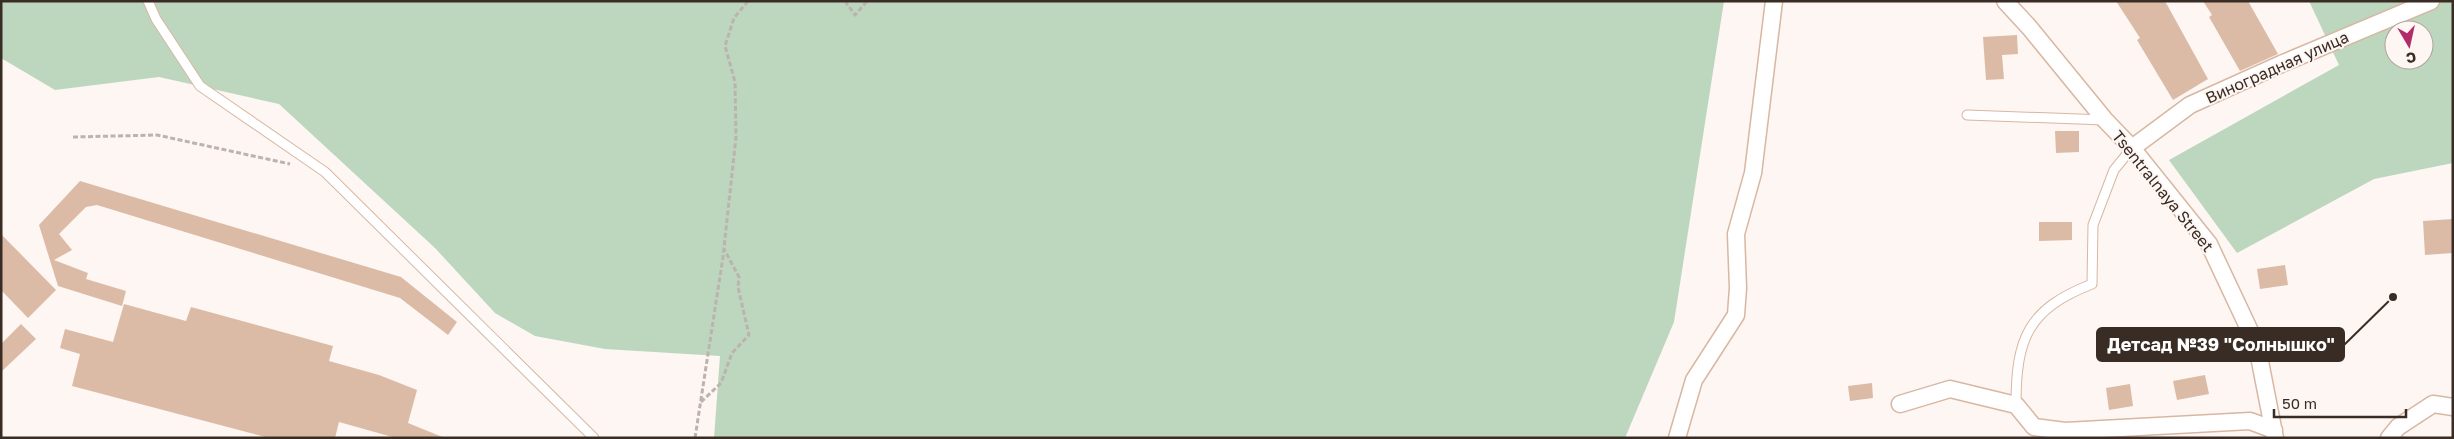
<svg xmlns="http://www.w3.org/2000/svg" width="2454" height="439" font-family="'Golos Text',sans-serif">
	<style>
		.green { fill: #bcd7be; fill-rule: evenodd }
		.building { fill: #dcbba6 }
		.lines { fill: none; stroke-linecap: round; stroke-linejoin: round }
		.service-casing { stroke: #d8b7a2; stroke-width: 11 }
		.minor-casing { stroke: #d8b7a2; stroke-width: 19 }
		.path { stroke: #bcb3ae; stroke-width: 3; stroke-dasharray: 5 2.5; stroke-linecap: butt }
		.service { stroke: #fff; stroke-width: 9 }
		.minor { stroke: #fff; stroke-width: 16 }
		.labels { text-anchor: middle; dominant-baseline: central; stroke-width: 4; stroke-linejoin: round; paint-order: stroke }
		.street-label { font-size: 16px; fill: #392c24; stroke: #fdf6f2 }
		.leader { fill: none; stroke: #392c24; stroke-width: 2 }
		.callout-dot { fill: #392c24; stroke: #fdf6f2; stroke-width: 2 }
		.callout { fill: #392c24; stroke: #392c24; stroke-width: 2 }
		.callout-label { font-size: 18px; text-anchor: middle; font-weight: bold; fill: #fff }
	</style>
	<rect width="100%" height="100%" fill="#fdf6f2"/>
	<!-- green -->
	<path class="green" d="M1,1h1723l-50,321 -49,116h-911l6,-82 -115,-7 -70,-13 -40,-23 -60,-65 -156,-144 -120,-27 -104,13 -54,-32z
		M2309,1h144v162l-79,16 -137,74 -68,-93 170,-95zM2394,30h30v30h-30z"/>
	<!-- building -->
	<path class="building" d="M2116,1h49l43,78 -35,21 -36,-60 3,-2z
		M2203,1h45l30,53 -38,17 -31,-54 3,-2z
		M2017,35l1,19 -16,1 2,24 -18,1 -3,-43z
		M2055,131h24v21l-23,1z
		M80,181l321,96 56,45 -9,13 -48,-37 -303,-93 -11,2 -27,27 13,16 -18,10 34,13 -2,6 40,12 -4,15 -64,-20 -19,-61z
		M2453,219v34l-28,2 -2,-34z
		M2039,222h33v18l-33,1z
		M1,234l55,56 -28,28 -27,-28z
		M2285,265l3,20 -28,4 -3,-20z
		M124,304l62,17 5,-14 142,39 -4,15 50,14 38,15 -9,33 37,15h-49l-57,-16 -4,16h-66l-197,-52 8,-32 -20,-6 5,-19 48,13z
		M21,324l15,15 -35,33v-28z
		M2205,375l4,19 -32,6 -4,-19z
		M1872,383l1,15 -23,3 -2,-15z
		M2130,384l3,22 -24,4 -3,-22z"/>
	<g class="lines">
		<!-- service casing -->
		<g class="service-casing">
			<path id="service" d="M148,1l8,18 44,67 125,86 269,266
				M1967,115l138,5
				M2016,405c0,-67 12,-96 76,-121l1,-59 21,-55 18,-22"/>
		</g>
		<!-- minor casing -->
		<g class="minor-casing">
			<path id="minor" d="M2005,1l24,26 76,93 27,28 77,96 48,102 18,92
				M2132,148l58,-43 91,-41 150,-63
				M1900,404l50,-15 66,16 18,22 31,4 185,-10 24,9
				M1677,438l17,-58 42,-65 2,-27 -2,-54 17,-61 21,-172
				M2389,438l9,-11 35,-23 20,3"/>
		</g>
		<!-- path -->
		<path class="path" d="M845,1l10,14 12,-14
			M73,137l84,-2 133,29
			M701,402l20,-19 11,-30 17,-18 -11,-48 1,-10 -15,-28
			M695,438l28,-181 13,-120 -1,-55 -10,-36 9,-28 14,-17"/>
		<!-- service -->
		<use href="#service" class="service"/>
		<!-- minor -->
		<use href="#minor" class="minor"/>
	</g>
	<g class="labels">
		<!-- street labels -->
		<g class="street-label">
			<text transform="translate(2277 67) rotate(-24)">Виноградная улица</text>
			<text transform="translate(2163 191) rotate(51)">Tsentralnaya Street</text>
		</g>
	</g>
	<!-- callouts -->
	<path class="leader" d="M2393 297L2344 345"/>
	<circle class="callout-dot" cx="2393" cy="297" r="5"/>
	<rect class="callout" x="2097" y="328" width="247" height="33" rx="5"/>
	<g class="callout-label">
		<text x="2221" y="351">Детсад №39 "Солнышко"</text>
	</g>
	<!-- border -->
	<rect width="2454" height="439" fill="none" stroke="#392c24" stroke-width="5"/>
	<!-- north arrow -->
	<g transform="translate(2409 45) rotate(171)"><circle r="24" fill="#fdf6f2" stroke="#afa5a0"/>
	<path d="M0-4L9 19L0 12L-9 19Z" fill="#b42b69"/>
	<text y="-8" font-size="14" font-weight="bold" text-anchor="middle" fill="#392c24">С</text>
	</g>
	<!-- scale -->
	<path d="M2274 409v8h132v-8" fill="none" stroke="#392c24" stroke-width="2.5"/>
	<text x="2282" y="409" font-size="15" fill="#392c24" stroke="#fdf6f2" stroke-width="4" paint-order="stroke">50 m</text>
</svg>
